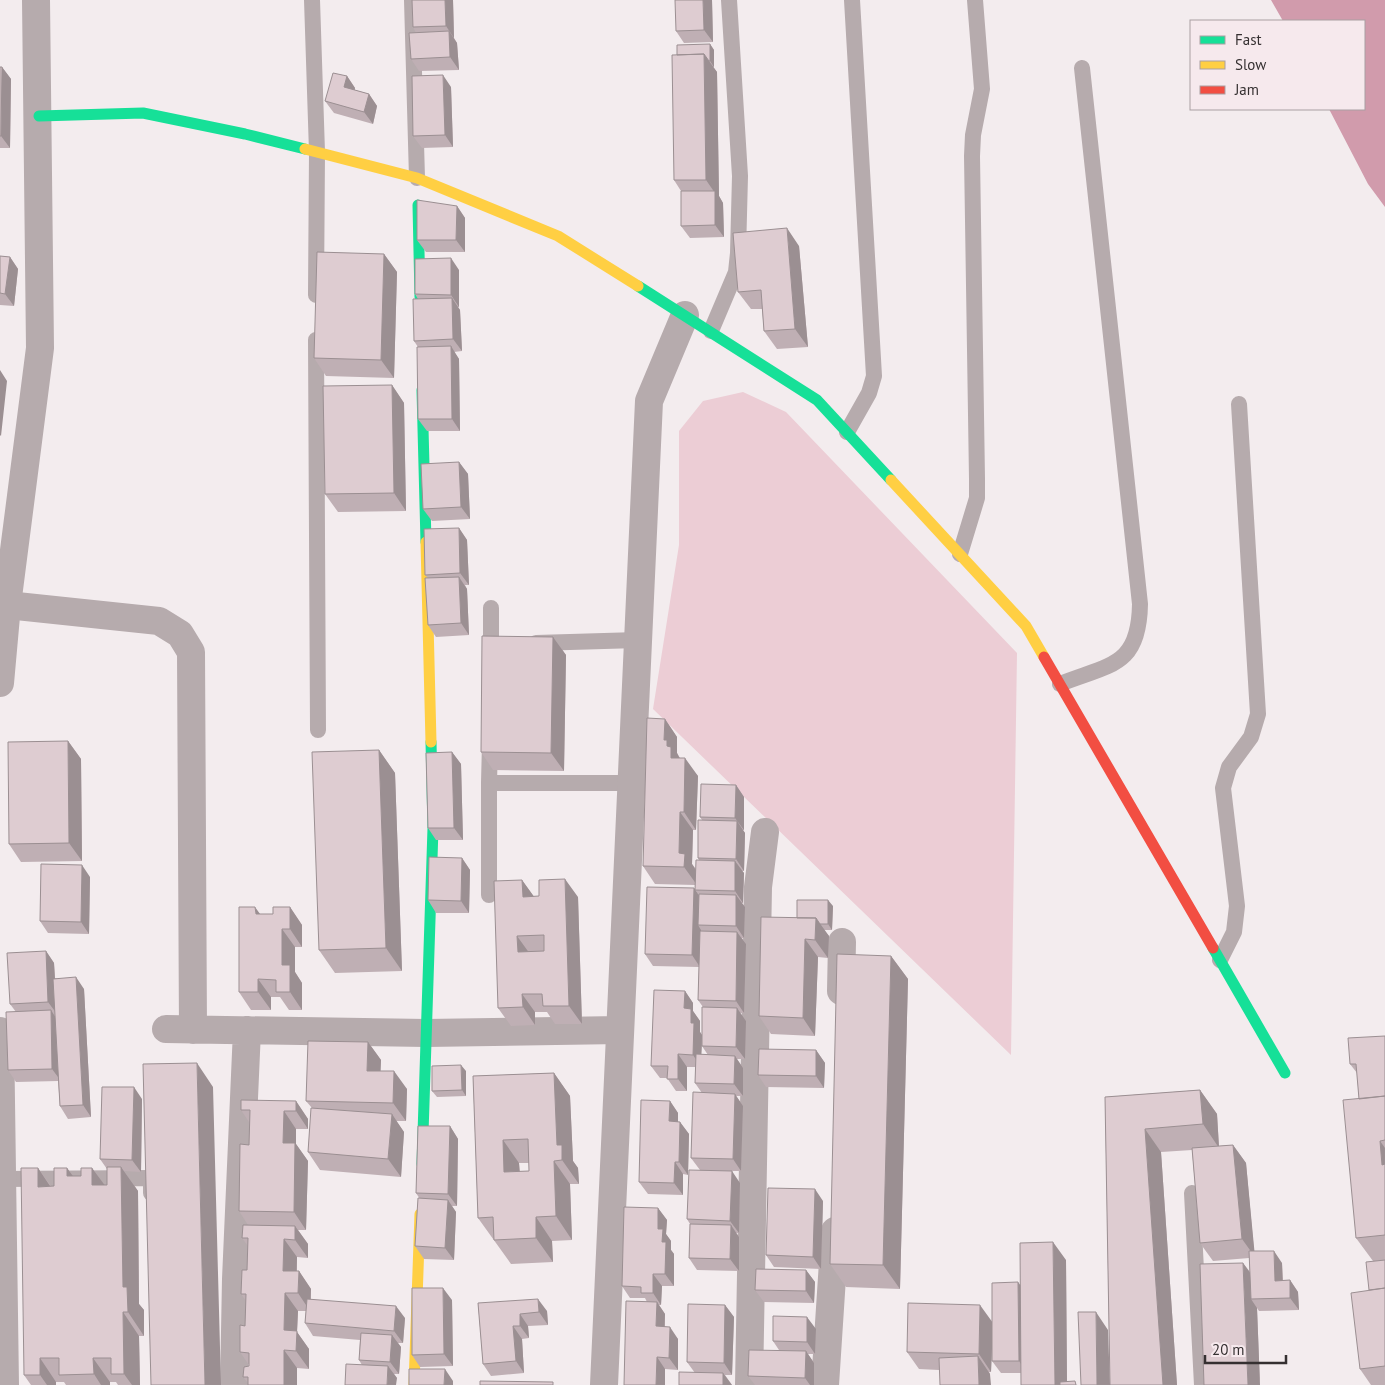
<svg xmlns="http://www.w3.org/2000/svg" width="1385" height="1385" font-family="'PT Sans',sans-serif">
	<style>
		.green { fill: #eccdd5 }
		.water { fill: #d19bac }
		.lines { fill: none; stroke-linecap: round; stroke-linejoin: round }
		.lane { stroke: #b6abad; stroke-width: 16 }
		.street { stroke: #b6abad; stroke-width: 28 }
		.fast { stroke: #16e098; stroke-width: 11 }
		.slow { stroke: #ffcf43; stroke-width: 11 }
		.jam { stroke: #f24e42; stroke-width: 11 }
		.wall { fill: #bfafb4; fill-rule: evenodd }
		.shaded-wall { fill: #9b8f92 }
		.building { fill: #deccd1; stroke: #9b8f92; fill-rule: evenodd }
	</style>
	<rect width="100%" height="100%" fill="#f3ecee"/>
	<!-- green -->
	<path class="green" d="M743,392l43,20 231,241 -6,402 -358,-346 26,-164v-114l24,-30z"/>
	<!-- water -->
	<path class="water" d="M1271,0h114v207l-17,-23 -39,-75h35v-88h-81z"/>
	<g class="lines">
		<!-- lane -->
		<path class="lane" d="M312,0l5,152 -1,143
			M412,0l5,178
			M711,331l25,-59 2,-19 2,-77 -11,-176
			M316,340l2,390
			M847,432l22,-39 5,-17 -22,-376
			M960,554l17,-56v-19l-5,-323 1,-21 9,-46 -7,-89
			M536,643l102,-3
			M491,644v-36
			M1060,684c50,-20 79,-17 80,-80l-58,-536
			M490,743l-1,40h142
			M489,895v-112
			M1220,960l14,-28 3,-26 -14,-118 6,-21 22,-30 7,-23 -19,-310
			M2,1179l149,-1v15
			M1192,1193l10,192"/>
		<!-- street -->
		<path class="street" d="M7,605l152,16 21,13 11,18 2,378
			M0,683l7,-78 33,-257 -4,-348
			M841,991l1,-49
			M166,1029l260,4 194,-3
			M0,1031l5,354
			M234,1385l2,-106 11,-249
			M604,1385l45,-984 36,-86
			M749,1385l9,-498 7,-55
			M825,1385l10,-154"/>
		<!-- fast -->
		<path class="fast" d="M39,116l104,-3 102,21 60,15
			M418,205l2,92
			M638,286l179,114 74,80
			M422,390l4,152
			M1213,948l72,125
			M422,1164l11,-336 -2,-86"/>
		<!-- slow -->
		<path class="slow" d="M305,149l112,29 141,58 80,50
			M891,480l135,146 18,31
			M426,542l5,200
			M414,1385l6,-171"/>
		<!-- jam -->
		<path class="jam" d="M1044,657l169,291"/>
	</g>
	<!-- wall -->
	<path class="wall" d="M412,0h41l1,38 3,5 2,27 -40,1 -8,-12 5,-26 -3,-6z
		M712,0l1,42 -29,1 -8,-12z
		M710,44l4,6v17h-1l4,5 2,124 4,7 1,34 -34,1 -9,-12v-35l-7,-11 3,-125z
		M0,67h2l9,12 -1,69h-10z
		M347,76l8,12v2l14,4 8,12 -4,18 -39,-11 -9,-12z
		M451,87l2,60 -31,1 -9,-12z
		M457,206l8,12v34h-39l-9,-12z
		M799,246l9,101 -31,2 -13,-18 -2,-22h-11l-13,-17z
		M384,254l13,18 -3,106 -68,-2 -12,-18z
		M0,256l10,1 8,12 -4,37 -14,-1z
		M459,270v37h-1l2,3 2,41 -8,1 5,7 1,72h-33l-9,-12v-72l-4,-6 4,-42 -3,-5z
		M392,385l12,18 2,108 -68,1 -13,-18z
		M459,462l9,12 2,45 -38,2 -9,-12z
		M459,528l8,12 2,45h-4l2,4 2,46 -33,2 -8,-12v-47l-3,-3z
		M553,637l13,18 -2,116 -71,-1 -12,-18z
		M665,719l12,18v16l3,5 18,18 -2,54h-3l-1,34 4,5 3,-9 -1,-2 4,-38 -2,-3 36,-32 8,12v33h-1l2,3 -1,38h-2l2,2 -1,30h-1l3,4 -1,31h-2l4,6 -2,69h-4l6,8 -1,38h-8l6,9v28h-7l7,10 -2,65h-31l30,12 -1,50h-3l3,4v34l-42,-1 -8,-12 1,-34 -3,-5 13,-49 -9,-12 11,-65 -7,-10 1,-16h-9v24h-11l-9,-13h-7l-9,-12 34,-75 8,12v8l7,10v11l2,3 1,-28 -5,-7 1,-33 -46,-1 -8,-12 49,-66 5,8 -4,-6v-5l-40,-1 -12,-18zM702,1046l6,9 -7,-1z
		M68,741l13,18 1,102 -61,1 -12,-18z
		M379,750l16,23 7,198 -67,2 -16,-23z
		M452,752l9,12 2,76h-27l-8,-12z
		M462,858l8,12 -1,43h-33l-8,-13z
		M90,877l-1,57 -41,-1 -8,-12z
		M522,880l12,17h44l4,127h-27l-8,-12h-12v13l-24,1 -13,-18z
		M833,906l-1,24h-8l5,6 -1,22 -10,-1 -3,79 -44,-2 -12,-18 38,-98z
		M290,907l12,18v22h-7v25l7,11v27h-13l-9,-13h-9v13h-20l-12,-18 21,-78h13z
		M46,951l8,12 1,15 29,11 7,128 -23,2 -8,-13 -2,-25 -42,1 -8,-12 8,-58 -6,-8z
		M891,956l17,23 -8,310 -54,-2 -16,-23z
		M1385,1036v349h-14l-11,-16 13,-108 -17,-23 3,-139 -2,-26 -7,-9z
		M368,1042l13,18 -1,11 27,18 -1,32h-10l8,11 -3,45 -81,-7 -12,-18 4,-44 -6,-7z
		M816,1050l9,13 -1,25 -58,-1 -8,-12z
		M466,1071v25l-29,1 -5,-6z
		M554,1073l16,23 3,65 5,7 1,16h-9l2,56 -20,1 1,21 -42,2 -33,-46 -5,-142zM519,1163h10v8l-9,1z
		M1200,1090l17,24 2,32 14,-1 13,18 8,88 28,12 1,17h7l8,12 1,18 -40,1 -2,-3 3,77 -17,-122 7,9 -1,-14 -36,3 -13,-18 -8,-93 -31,2 16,233h-67l-5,-288z
		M142,1099l-1,73 -17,-1 14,20 1,113 5,6v26h-5l1,49h-22l-2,-3h-6v3h-44l-2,-3h-8v3h-25l-7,-10 14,-207 13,18h3l13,-18 6,8h8l11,-8 12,17h3v-16l-7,-10z
		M296,1101l12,18v10h-12v15l12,17 -2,69h-8l10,14v14l-11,-1v14h2l12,18v10l94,19 -2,25h-5l3,4 -2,27h-5l3,4 -35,-13 -3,-5 1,-20 -47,-4 -8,-13 1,-12h-8l-1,21 12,17v20l-12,-1 -49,15 -5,-6 6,-12 -9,-13 5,-26 1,-25 -5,-7 6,-24 1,-24 -6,-8 6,-13 -9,-14 10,-66v-23l-8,-12z
		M670,1101l8,12v9h2l9,12 -1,41 -5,-1v21l-35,-1 -9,-12z
		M450,1126l8,13 -1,67h-5l4,6 -2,48 -30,-1 -9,-13 5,-47 -4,-6z
		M823,1201l-2,68 -47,-2 -8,-12z
		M658,1208l9,12 -1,14 5,7v9l3,4v32h-12l-1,19h-2l6,9v13l13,12v31l-13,-1v16h-41l23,-83 -2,-4h-15l-8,-12z
		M1066,1260l1,121 11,4 -57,-12h-20l-9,-12v-15l-1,26h-2l1,2 -51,-4 -20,-1 -12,-17 85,-30 28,-37z
		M806,1270l9,12 -1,21 -50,-1 -9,-12z
		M452,1300l1,66 -33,1 -8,-12z
		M478,1303l69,8 1,14 -20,1 1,12 -7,1 2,34 -33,3 -8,-12z
		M725,1305l9,12 -2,58h-7l7,10 -37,-12 -8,-11z
		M816,1329l-1,25h-7l6,9v22h-59l-7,-9 31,-26 -6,-9z"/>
	<!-- shaded-wall -->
	<path class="shaded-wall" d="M445,0h8l1,38 -8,-12z
		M703,0h9l1,42 -9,-12z
		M449,31l8,12 2,27 -9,-13z
		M710,44l4,6v17l-4,-6z
		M704,54l13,18 2,124 4,7 1,34 -9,-12v-32l-9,-13z
		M2,67l9,12 -1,69 -9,-12z
		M443,75l8,12 2,60 -8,-12z
		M347,76l8,12 -3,11 -8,-12z
		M369,94l8,12 -4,18 -9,-12z
		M457,206l8,12v34l-9,-12z
		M787,228l12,18 9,101 -13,-18z
		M384,254l13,18 -3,106 -13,-18z
		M10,257l8,12 -4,37 -9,-12z
		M451,258l8,12v37l-8,-12z
		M452,298l8,12 2,41 -9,-12z
		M451,346l8,13 1,72 -8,-12z
		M0,370l7,11 -6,55 -1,-1z
		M392,385l12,18 2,108 -12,-18z
		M459,462l9,12 2,45 -9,-12z
		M459,528l8,12 2,45 -9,-12z
		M459,577l8,12 2,46 -8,-12z
		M553,637l13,18 -2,116 -13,-18z
		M665,719l12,18v16l3,6 -9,-1 -7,-18z
		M68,741l13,18 1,102 -13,-18z
		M379,750l16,23 7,198 -16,-23z
		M452,752l9,12 2,76 -9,-12z
		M685,758l13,18 -2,54 -12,-18z
		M736,785l8,12v33l-9,-12z
		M680,812l13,18 -1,34 5,8v13l-13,-18 -5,-14z
		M737,821l8,12 -1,38 -8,-12z
		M462,858l8,12 -1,43 -8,-12z
		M735,861l9,12 -1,30 -8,-12z
		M82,865l8,12 -1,57 -8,-12z
		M565,879l13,18 4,127 -13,-18z
		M522,880l13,18 -12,-1z
		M694,888l8,12 -4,25 3,5 -1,37 -8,-12z
		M736,895l9,12 -1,31 -8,-12z
		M828,900l5,6 -1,24 -4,-6z
		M255,907l13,18 -12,-11z
		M290,907l12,18v22l-12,-18z
		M816,918l13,18 -1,22 -13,-18z
		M282,929l13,18v25l7,11v27l-12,-18 -8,-27z
		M737,932l9,12 -2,69 -8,-12z
		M517,936l13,18 -12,-2z
		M805,939l13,18 -3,79 -12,-18z
		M46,951l8,12 3,51 -9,-12z
		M891,956l17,23 -8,310 -17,-24z
		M76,977l8,12 7,128 -8,-12z
		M258,979l13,18v13l-13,-18z
		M685,991l8,12v8l7,10v11l2,3 -1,32 -8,-12 -2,-32 -7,-15z
		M522,994l13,18v13l-12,-18z
		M737,1008l9,13 -1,38 -9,-12z
		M51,1010l8,13 2,58 -9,-12z
		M368,1042l13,18 -1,29 -13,-18z
		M816,1050l9,13 -1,25 -8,-12z
		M678,1054l9,13v24l-9,-12z
		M735,1056l8,12v28l-9,-12z
		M197,1063l16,24 8,298h-16z
		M461,1065l5,6v25l-4,-6z
		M394,1071l13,18 -1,32 -13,-18z
		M554,1073l16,23 3,65 5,7 1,16 -17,-24 -5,-15z
		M134,1087l8,12 -1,73 -9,-12z
		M1200,1090l17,24 2,34 -16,-24z
		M735,1094l8,12 -2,65 -8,-12z
		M296,1101l12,18v10l-12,-18z
		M670,1101l8,12v21l-9,-13z
		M284,1111l12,18v15l12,17 -2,69 -12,-18 -11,-69z
		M392,1114l12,18 -3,45 -13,-18z
		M680,1122l9,12 -1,41 -9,-13z
		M450,1126l8,13 -1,67 -9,-12z
		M1145,1129l16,23 16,233h-14z
		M503,1140l16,23 2,33 -17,-24z
		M1380,1141l5,7v22l-3,-5z
		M1233,1145l13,18 9,94 -13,-18z
		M554,1161l16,23 2,56 -16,-24z
		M675,1162l8,12v21l-9,-12z
		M121,1167l17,24 1,113 5,6v26l-16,-24 -5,-25z
		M38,1168l16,24 -16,-5z
		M67,1168l17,23 -17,-15z
		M92,1168l17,23 -17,-6z
		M732,1171l8,12 -1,50 -9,-12z
		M815,1189l8,12 -2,68 -8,-12z
		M448,1200l8,12 -2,48 -9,-12z
		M658,1208l9,12 -1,14 5,7v9l3,4v32l-9,-12 -3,-32 -4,-13z
		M536,1217l16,24 1,21 -17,-24z
		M731,1225l8,12v34l-9,-12z
		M295,1226l13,18v14l-13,-18z
		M284,1239l13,18 -1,32 -13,-18z
		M1053,1242l13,18 1,125h-12z
		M1274,1251l8,12 1,30 -8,-12z
		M1243,1263l13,18 -5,18 6,9 3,77h-12z
		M806,1270l9,12 -1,21 -8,-12z
		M299,1271l12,18 -1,22 -12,-18z
		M653,1274l9,12 -1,19 -8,-12z
		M1290,1280l8,12 1,18 -9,-12z
		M1018,1282l9,12v79l-8,-12z
		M443,1288l9,12 1,66 -9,-12z
		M285,1293l13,18 -1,21 12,17v20l-13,-18 -12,-21z
		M538,1299l9,12 1,14 -9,-13z
		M657,1302l8,12 -1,24 -8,-12z
		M725,1305l9,12 -2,58 -8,-12z
		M980,1305l13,18 -2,49 -12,-18z
		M396,1306l9,12 -2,25 -9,-12z
		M123,1312l16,24 1,49h-8l-8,-11z
		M1096,1312l12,18 2,55h-13z
		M520,1314l8,12 1,12 -9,-12z
		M807,1317l9,12 -1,25 -8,-12z
		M513,1326l9,13 2,34 -8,-12z
		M670,1327l8,12v31l-9,-12z
		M392,1335l9,12 -2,27 -9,-12z
		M284,1350l13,18v17h-13z
		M806,1351l8,12v22h-4l-5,-7z
		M978,1356l12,18 1,11h-12z
		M657,1357l8,12v16h-9z
		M40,1358l16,24v3h-9l-7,-10z
		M93,1358l17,24v3h-9l-7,-11z
		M388,1366l9,12 -1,7h-9z
		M445,1369l8,12v4h-9z
		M723,1373l9,12h-9z"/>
	<!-- building -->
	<path class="building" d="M412,0h33l1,26 -33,1z
		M675,0h28l1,30 -28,1z
		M449,31l1,26 -39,2 -2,-26z
		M710,44v17h-1l-5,-7 -27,1v-10z
		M704,54l2,126h-32l-2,-125z
		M0,67h2l-1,69h-1z
		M333,73l14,3 -3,11 25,7 -5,18 -39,-11z
		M443,75l2,60 -32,1 -1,-60z
		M681,191h34v34l-34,1z
		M417,200l40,6 -1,34h-39z
		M787,228l8,101 -31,2 -3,-41 -23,2 -5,-59z
		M317,252l67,2 -3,106 -67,-2z
		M0,256l10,1 -5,37 -5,-1z
		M451,258v37l-36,-1v-35z
		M452,298l1,41 -39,2 -1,-42z
		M451,346l1,73h-34l-1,-72z
		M392,385l2,108 -69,1 -2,-108z
		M459,462l2,45 -38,2 -2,-45z
		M459,528l1,45 -35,2 -1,-46z
		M459,577l2,46 -33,2 -3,-47z
		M482,636l71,1 -2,116 -70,-1z
		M647,718l18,1 -1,21h3v6l4,1v11h14l-1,54h-4l-1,41 6,1 -1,13 -41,-1z
		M68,741l1,102 -60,1 -1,-102z
		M379,750l7,198 -67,2 -7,-198z
		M452,752l2,76h-26l-2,-75z
		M701,784l35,1 -1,33 -35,-1z
		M698,820l39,1 -1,38 -38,-1z
		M429,857l33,1 -1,43 -33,-1z
		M696,860l39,1v30l-40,-1z
		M41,864l41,1 -1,57 -41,-1z
		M565,879l4,127h-26l-1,-12h-20l1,13 -25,1 -4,-127 28,-1 1,17 16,-1v-16zM544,935v16l-26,1 -1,-16z
		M647,887l47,1 -2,67 -47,-1z
		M699,894l37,1v31l-38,-1z
		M797,900h31v24h-8l-4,-6h-19z
		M239,907h16l1,7h17v-7h17v22h-8v36h8v27h-14v-12l-18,-1v13h-19z
		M761,917l55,1 -1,22 -10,-1 -2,79 -44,-2z
		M700,931l37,1 -1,69 -38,-1z
		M46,951l2,51 -38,2 -3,-51z
		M837,954l54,2 -8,309 -53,-1z
		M76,977l7,128 -23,1 -7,-127z
		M654,990l31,1 -1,17 7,1v14h3l-1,32 -15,-1v25h-11l1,-13h-17z
		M702,1007l35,1 -1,39 -34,-1z
		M51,1010l1,59 -44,1 -2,-58z
		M1385,1036v60l-26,3 -3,-35h-6l-2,-26z
		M308,1041l60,1 -1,29h27l-1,32 -87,-2z
		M759,1049l57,1v26l-58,-1z
		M696,1054l39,2 -1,28 -39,-1z
		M197,1063l8,322h-54l-8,-321z
		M461,1065l1,25 -30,1v-25z
		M554,1073l3,72h5v15l-8,1 2,55 -20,1v21l-42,2 -1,-23 -15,1 -5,-142zM528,1139l1,32 -25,1 -1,-32z
		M102,1087h32l-2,73 -32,-1z
		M1200,1090l3,34 -58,5 18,256h-53l-5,-288z
		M693,1092l42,2 -2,65 -42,-1z
		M1385,1096v44l-5,1 2,24 3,-1v71l-29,3 -13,-138z
		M241,1100l55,1v10h-12l-1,32h12l-1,69 -55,-1 1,-67 9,1 1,-35h-9z
		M641,1100l29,1 -1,20 11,1 -1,40h-4l-1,21 -35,-1z
		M311,1108l81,6 -4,45 -80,-7z
		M418,1126h32l-2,68 -32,-1z
		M1233,1145l9,94 -42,4 -8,-95z
		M107,1167h14l2,120h4l1,25h-5l1,62h-13v-16h-18l1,16 -35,1v-17h-19v17h-16l-3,-207h17v19l16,-1v-18h13v8h14v-8h11v17h15z
		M689,1170l43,1 -2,50 -43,-2z
		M768,1188l47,1 -2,68 -47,-2z
		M418,1198l30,2 -3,48 -30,-2z
		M624,1207l34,1v21h5l-1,13h4l-1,32h-12v19h-12v-6l-19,-1z
		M690,1224l41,1 -1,34 -41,-1z
		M243,1225l52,1v14l-11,-1 -1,32h16l-1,22h-13l-1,37 13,1 -1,20 -12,-1v35h2h-38v-8h-5l1,-10 5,-1v-13l-9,-1v-27l5,1 1,-32h-5l1,-24h5l1,-32h-6z
		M1053,1242l2,143h-34l-1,-142z
		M1249,1251h25l1,30 15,-1v18l-39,1z
		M1385,1260v28l-16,2 -3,-28z
		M1243,1263l5,122h-44l-4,-121z
		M756,1269l50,1v21l-51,-1z
		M1018,1282l1,79h-27v-78z
		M412,1288h31l1,66 -32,1z
		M1385,1288v78l-25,3 -9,-76z
		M307,1299l89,7 -2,25 -89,-8z
		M538,1299l1,13 -19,2v12h-7l3,35 -33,3 -5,-61z
		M626,1301l31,1 -1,24 14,1 -1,31 -12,-1 -1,28h-32z
		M908,1303l72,2 -1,49 -72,-2z
		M688,1304l37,1 -1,58 -37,-1z
		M1078,1312h18l1,73h-16z
		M773,1316l34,1v25l-34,-1z
		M361,1333l31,2 -2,27 -31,-2z
		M749,1350l57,1 -1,27 -57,-2z
		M978,1356l1,29h-39l-1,-27z
		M346,1364l42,2 -1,19h-42z
		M409,1369h36l-1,16h-35z
		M679,1372l44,1v12h-44z
		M480,1381l73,1v3h-73z
		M1075,1381l1,4h-16v-3z"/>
	<!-- legend -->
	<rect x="1190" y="20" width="175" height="90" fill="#f6e9ed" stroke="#a99fa2"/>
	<rect x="1200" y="36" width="25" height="8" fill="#16e098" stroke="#a99fa2"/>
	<text x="1235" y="45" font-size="15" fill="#353031">Fast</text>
	<rect x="1200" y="61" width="25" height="8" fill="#ffcf43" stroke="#a99fa2"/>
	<text x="1235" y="70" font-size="15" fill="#353031">Slow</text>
	<rect x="1200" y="86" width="25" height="8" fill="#f24e42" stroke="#a99fa2"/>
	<text x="1235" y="95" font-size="15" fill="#353031">Jam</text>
	<!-- scale -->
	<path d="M1205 1355v8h81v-8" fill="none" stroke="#353031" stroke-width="2.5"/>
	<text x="1212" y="1355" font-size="15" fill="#353031" stroke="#f6e9ed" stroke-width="4" paint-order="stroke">20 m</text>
</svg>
